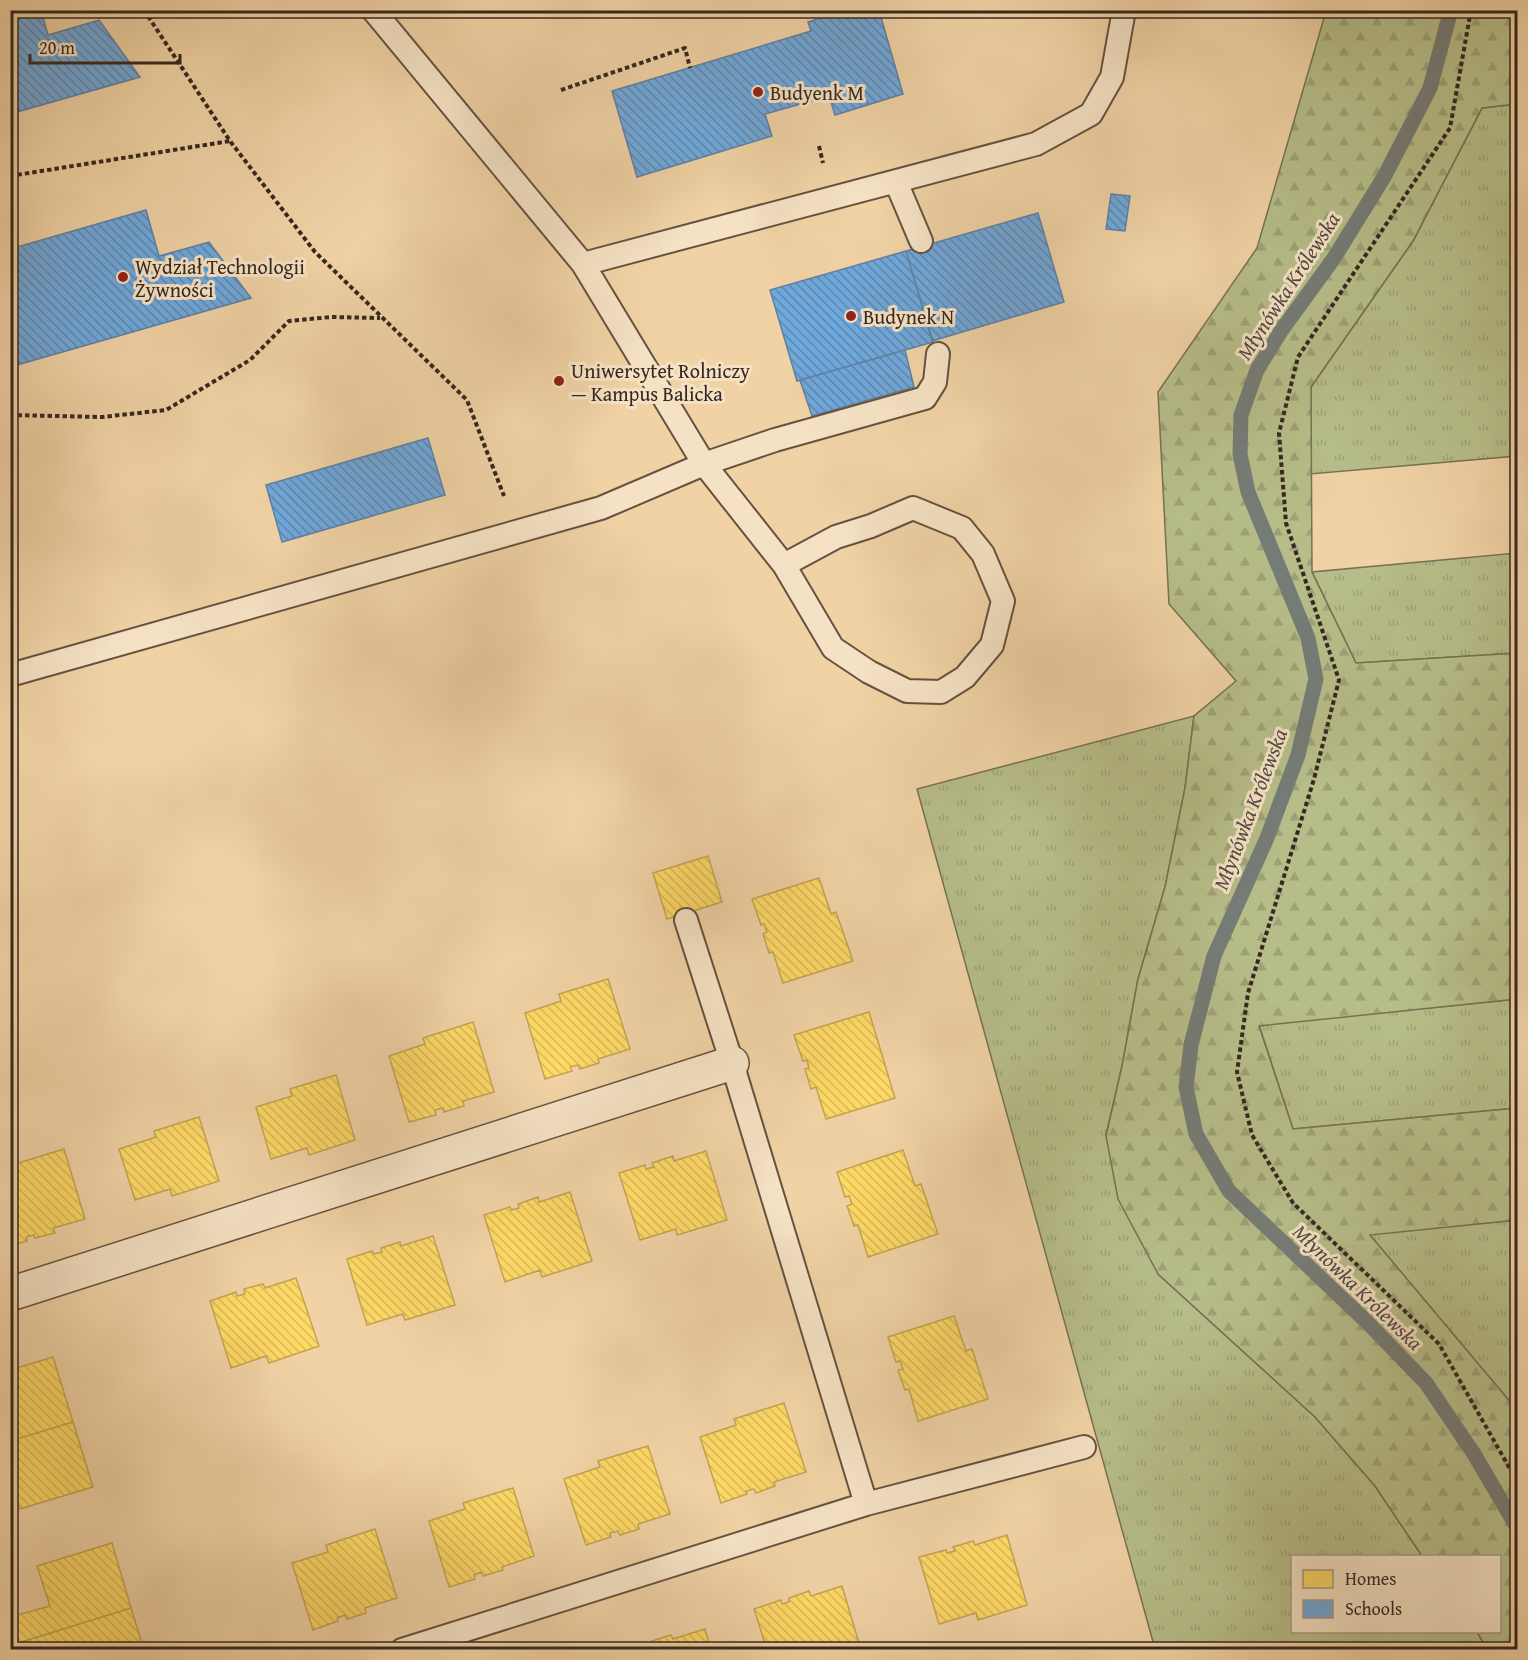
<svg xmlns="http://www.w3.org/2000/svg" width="1528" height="1660" font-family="'Gentium Book Plus',serif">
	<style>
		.grass { fill: url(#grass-tufts); stroke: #767254; stroke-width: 1.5 }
		.forest { fill: url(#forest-firs); stroke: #767254; stroke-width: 1.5 }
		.homes { fill: url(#homes-back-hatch); stroke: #c3a451; stroke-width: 1.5 }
		.schools { fill: url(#schools-back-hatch); stroke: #5e81a4; stroke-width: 1.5 }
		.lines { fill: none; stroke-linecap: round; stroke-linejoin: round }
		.stream { stroke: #757c77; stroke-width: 15 }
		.service-casing { stroke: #655241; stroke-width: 26 }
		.minor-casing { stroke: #655241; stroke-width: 36 }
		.path { stroke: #372720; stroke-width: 4; stroke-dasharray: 4.5 3; stroke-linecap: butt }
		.service { stroke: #f5e2c4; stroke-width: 22 }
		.minor { stroke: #f5e2c4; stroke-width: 33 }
		.poi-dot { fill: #8f2418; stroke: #f5e2c4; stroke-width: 2 }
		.labels { text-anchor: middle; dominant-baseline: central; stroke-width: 6; stroke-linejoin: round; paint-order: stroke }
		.poi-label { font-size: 20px; fill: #372720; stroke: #f5e2c4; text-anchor: start }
		.water-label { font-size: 21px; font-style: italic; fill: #514a44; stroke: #f5e2c4 }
	</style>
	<defs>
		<pattern id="grass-tufts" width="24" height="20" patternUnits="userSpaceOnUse" patternTransform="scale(1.5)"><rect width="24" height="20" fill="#b6bd89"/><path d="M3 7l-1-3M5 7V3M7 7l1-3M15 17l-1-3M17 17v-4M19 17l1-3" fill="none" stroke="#9da276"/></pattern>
		<pattern id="forest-firs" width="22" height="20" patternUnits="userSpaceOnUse" patternTransform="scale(1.5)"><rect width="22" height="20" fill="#b6bd89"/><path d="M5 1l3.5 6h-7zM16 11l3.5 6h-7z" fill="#9da276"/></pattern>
		<pattern id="homes-back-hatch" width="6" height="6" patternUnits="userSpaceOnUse" patternTransform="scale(1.5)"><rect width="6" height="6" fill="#ffd966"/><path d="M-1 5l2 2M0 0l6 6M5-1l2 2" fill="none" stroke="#dbba58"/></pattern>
		<pattern id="schools-back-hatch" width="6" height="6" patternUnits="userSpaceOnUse" patternTransform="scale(1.5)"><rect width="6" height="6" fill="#6fa8dc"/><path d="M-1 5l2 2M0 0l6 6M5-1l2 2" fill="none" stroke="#5c89b2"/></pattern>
	</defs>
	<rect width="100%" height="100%" fill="#f0d2a5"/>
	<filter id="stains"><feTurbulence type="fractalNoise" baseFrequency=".00333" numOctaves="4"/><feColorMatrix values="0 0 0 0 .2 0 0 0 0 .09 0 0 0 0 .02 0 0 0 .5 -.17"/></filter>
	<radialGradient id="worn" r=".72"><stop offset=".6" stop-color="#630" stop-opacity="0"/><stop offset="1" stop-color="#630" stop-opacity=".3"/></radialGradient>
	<!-- grass -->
	<path class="grass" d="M1517,104v352l-207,18 1,-87 102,-146 69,-133z
		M1517,553v100l-161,10 -44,-91z
		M1194,716l-9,72 -20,99 -27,92 -16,87 -16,69 52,139 157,143 60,69 47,70h-130v76h185l10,17h-332l-238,-860z
		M1517,999v109l-224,21 -34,-104z
		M1517,1220v190l-148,-176z"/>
	<!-- forest -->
	<path class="forest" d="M1326,11h191v93l-35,4 -69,133 -102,146 1,185 44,91 161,-10v346l-258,27 34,103 224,-21v112l-147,15 147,175v239h-30l-10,-17h23v-76h-78l-47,-70 -60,-69 -157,-143 -40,-75 -12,-63 16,-70 16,-87 27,-92 20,-99 9,-72 42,-35 -67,-77 -11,-212 99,-144z"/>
	<!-- homes -->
	<path class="homes" d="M708,856l14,46 -55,17 -14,-46z
		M819,878l12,36 5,-2 17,49 -70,22 -10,-31 -4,1 -6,-19 4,-2 -3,-8 -3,1 -9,-26z
		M608,979l22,70 -32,10 1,4 -19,6 -2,-4 -8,2 2,4 -27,8 -20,-66 36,-12 -2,-7z
		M869,1012l26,86 -69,21 -10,-32 -5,2 -6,-20 4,-1 -2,-8 -4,1 -9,-26z
		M473,1022l21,70 -31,9 1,5 -20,6 -1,-4 -8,2 1,5 -27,7 -20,-66 36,-12 -2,-6z
		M336,1075l19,65 -46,15 -2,-7 -36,11 -15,-52 36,-11 -2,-7z
		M199,1117l20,64 -47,15 -2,-7 -35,11 -16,-51 37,-12 -2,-6z
		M64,1149l21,70 -32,9 2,5 -20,5 -1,-3 -8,2 1,4 -17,5v-73l6,-2 -1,-7z
		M903,1150l12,36 6,-2 17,50 -70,23 -10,-32 -4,1 -7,-20 5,-2 -3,-8 -4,1 -8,-25z
		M706,1151l21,69 -50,15 -1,-6 -36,11 -21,-67 26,-8 1,4 8,-2 -2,-4 21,-7 1,5z
		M570,1192l22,69 -50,16 -2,-7 -35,12 -21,-67 26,-8 1,3 8,-2 -1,-4 20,-7 1,5z
		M433,1236l22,69 -50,15 -2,-6 -36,11 -20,-66 25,-8 2,3 8,-2 -1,-4 19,-6 1,4z
		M296,1278l23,68 -50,17 -3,-7 -35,12 -21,-67 26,-9 1,4 8,-2 -1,-5 19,-5 2,4z
		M954,1316l12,35 6,-2 16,50 -70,22 -9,-32 -4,1 -7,-20 5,-1 -3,-8 -4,1 -8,-25z
		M53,1357l20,65 -63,19v-71z
		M784,1403l22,69 -32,10 1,4 -19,7 -2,-4 -8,2 1,3 -26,9 -21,-66 36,-12 -2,-6z
		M73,1422l20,65 -73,22 -10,-29v-39z
		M648,1446l22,68 -32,10 1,5 -19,6 -2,-4 -8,2 1,4 -25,8 -22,-66 36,-12 -2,-6z
		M513,1488l21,68 -32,11 1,3 -20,6 -2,-4 -7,3 1,4 -26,8 -20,-66 36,-12 -2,-6z
		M375,1529l22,69 -32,10 1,5 -19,6 -2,-4 -8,3 1,3 -25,9 -21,-67 36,-11 -2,-7z
		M1007,1535l20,70 -49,15 -2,-7 -37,11 -20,-67 27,-7 1,3 8,-2 -2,-4 20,-6 2,4z
		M112,1543l19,65 -116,36 -5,-15v-12l40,-11 -13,-40z
		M842,1586l19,64h-94l-13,-41 27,-9 1,4 7,-2v-4l20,-7 2,5z
		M131,1608l13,42h-127l-2,-6z
		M705,1629l6,21h-85l18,-6 1,4 9,-3 -2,-4 19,-6 2,4z"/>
	<!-- schools -->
	<path class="schools" d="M10,10h31l7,25 51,-15 41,57 -130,37z
		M846,10h33l24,84 -68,21 -6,-19 -64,18 7,22 -135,41 -25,-86 199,-60 -3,-9z
		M1111,194l19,2 -5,35 -19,-2z
		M146,210l13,46 50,-14 42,56 -241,69v-118z
		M1038,213l26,89 -132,39 -26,-90z
		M906,251l27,91 -136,39 -27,-91z
		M905,350l9,37 -102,29 -12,-36z
		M428,438l17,57 -163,47 -16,-57z"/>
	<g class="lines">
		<!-- stream -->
		<path class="stream" d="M1451,10l-21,78 -46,89 -50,81 -53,73 -24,39 -16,45 -1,39 8,38 60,146 8,41 -18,76 -31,83 -53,118 -23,89 -5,42 10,47 33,57 139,132 58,60 48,71 44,75"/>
		<!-- service casing -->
		<g class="service-casing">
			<path id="service" d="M373,10l210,254 453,-120 55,-30 21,-37 12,-67
				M896,182l25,59
				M583,264l121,200 80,101 49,83 36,24 38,19 34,1 24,-15 27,-32 11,-44 -20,-47 -21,-26 -49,-20 -42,18 -35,11 -52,28
				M10,675l591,-167 103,-44 71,-24 150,-42 10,-16 3,-28
				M686,920l46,143 134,441
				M402,1650l464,-146 218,-57"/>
		</g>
		<!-- minor casing -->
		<g class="minor-casing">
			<path id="minor" d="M10,1294l722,-231"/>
		</g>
		<!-- path -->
		<path class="path" d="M144,10l86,131 85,111 152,148 37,96
			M1471,10l-21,118 -152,229 -19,76 7,90 53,157 -25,99 -66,214 -11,79 15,63 41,68 146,141 79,139
			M561,90l124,-42 5,20
			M819,146l4,17
			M10,176l220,-35
			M10,415l92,2 64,-7 84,-50 39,-39 42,-4 49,1"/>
		<!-- service -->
		<use href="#service" class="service"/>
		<!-- minor -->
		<use href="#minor" class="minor"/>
	</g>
	<!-- markers -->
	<g class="poi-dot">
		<circle cx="758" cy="92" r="6"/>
		<circle cx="123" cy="277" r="6"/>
		<circle cx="851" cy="316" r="6"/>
		<circle cx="559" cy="381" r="6"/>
	</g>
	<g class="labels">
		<!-- poi labels -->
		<g class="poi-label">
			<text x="770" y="92">Budyenk M</text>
			<text x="135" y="266">Wydział Technologii<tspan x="135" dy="23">Żywności</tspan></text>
			<text x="863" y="316">Budynek N</text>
			<text x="571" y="370">Uniwersytet Rolniczy<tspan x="571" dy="23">— Kampus Balicka</tspan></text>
		</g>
		<!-- water labels -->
		<g class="water-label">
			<text transform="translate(1288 286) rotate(-57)">Młynówka Królewska</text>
			<text transform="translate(1250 809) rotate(-69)">Młynówka Królewska</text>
			<text transform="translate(1358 1287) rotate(44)">Młynówka Królewska</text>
		</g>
	</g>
	<!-- margin -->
	<rect width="1528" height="1660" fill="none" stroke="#f0d2a5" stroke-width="36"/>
	<rect x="12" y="12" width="1504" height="1636" fill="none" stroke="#372720" stroke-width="3"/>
	<rect x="18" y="18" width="1492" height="1624" fill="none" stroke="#372720" stroke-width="1.5"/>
	<!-- legend -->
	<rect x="1291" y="1555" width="210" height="78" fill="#f5e2c4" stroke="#a99782" stroke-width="1.5"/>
	<rect x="1303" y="1570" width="30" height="18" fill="#ffd966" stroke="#a99782" stroke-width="1.5"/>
	<text x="1345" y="1585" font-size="18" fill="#372720">Homes</text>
	<rect x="1303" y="1600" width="30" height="18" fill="#6fa8dc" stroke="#a99782" stroke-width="1.5"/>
	<text x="1345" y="1615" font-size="18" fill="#372720">Schools</text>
	<!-- scale -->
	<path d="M30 54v9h150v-9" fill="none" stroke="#372720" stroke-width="3"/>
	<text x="39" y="54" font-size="18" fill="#372720" stroke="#f5e2c4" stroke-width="4.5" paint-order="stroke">20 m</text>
	<rect width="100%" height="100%" filter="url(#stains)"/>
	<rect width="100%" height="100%" fill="url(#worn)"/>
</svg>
